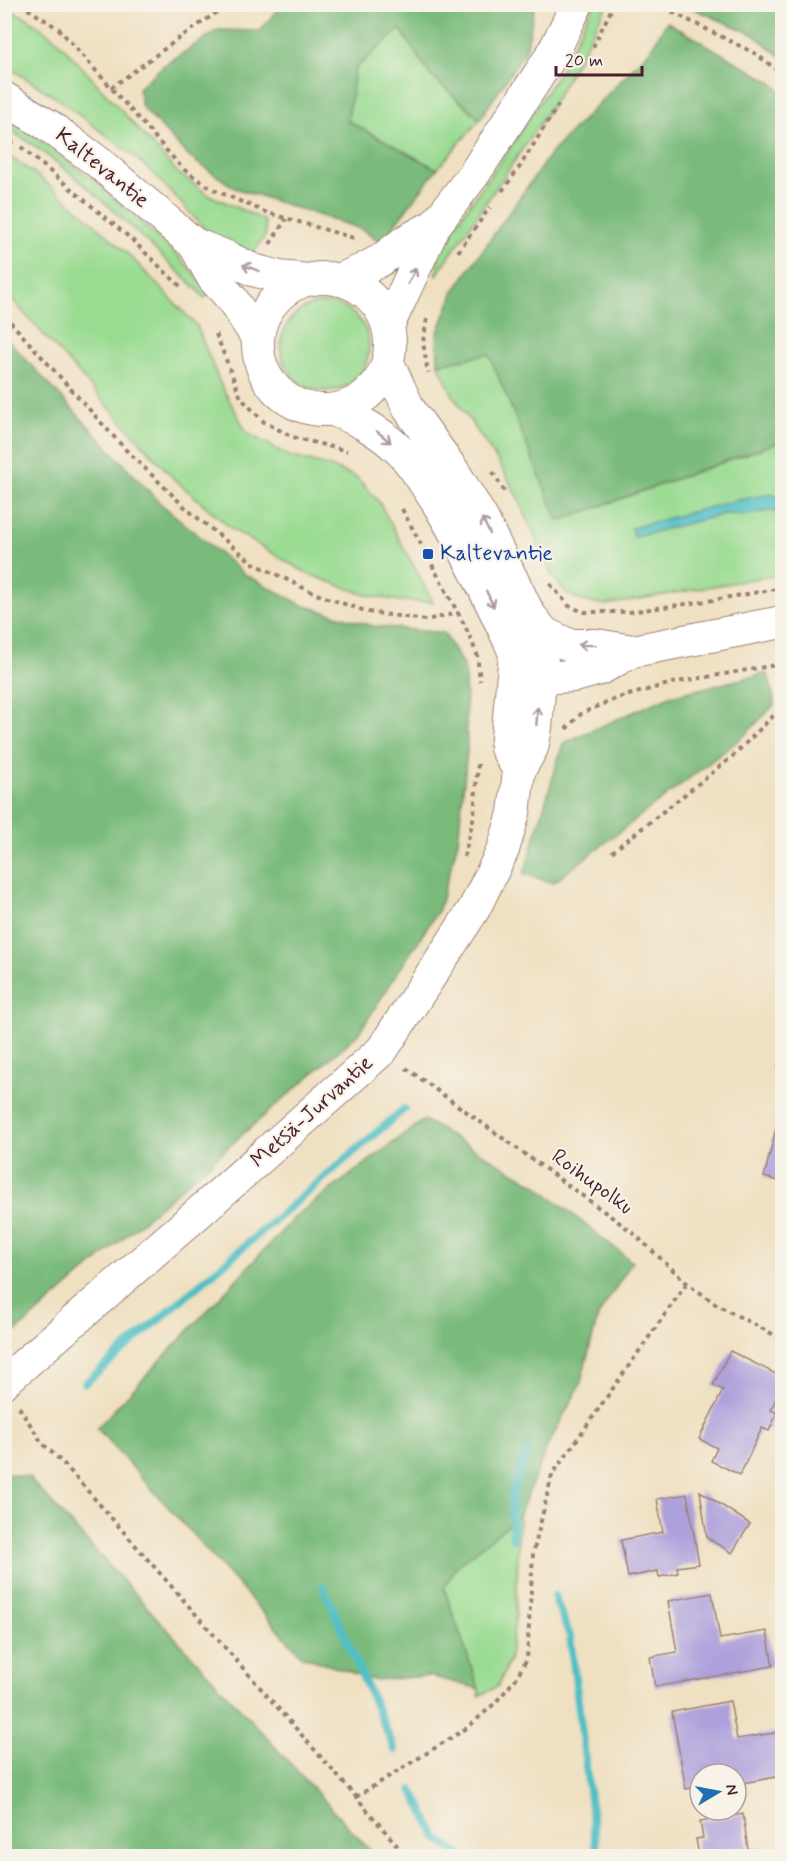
<svg xmlns="http://www.w3.org/2000/svg" width="787" height="1861" font-family="Mynerve,sans-serif">
	<style>
		.green { fill: #99db91; stroke: #727d5e; stroke-width: 1.5 }
		.forest { fill: #7abb7b; stroke: #626d53; stroke-width: 1.5 }
		.water { fill: #50bfc5; stroke: #4d6f78; stroke-width: 1.5 }
		.lines { fill: none; stroke-linecap: round; stroke-linejoin: round }
		.stream { stroke: #50bfc5; stroke-width: 8 }
		.building { fill: #aea0db }
		.minor-casing { stroke: #9c8076; stroke-width: 34 }
		.path { stroke: #9c8076; stroke-width: 4; stroke-dasharray: 4.5 4.5; stroke-linecap: butt }
		.minor { stroke: #fff; stroke-width: 32 }
		.oneway { stroke: #ae9aa0 }
		.transit-dot { fill: #1a4fb4; stroke: #f7f3e8; stroke-width: 2 }
		.labels { text-anchor: middle; dominant-baseline: central; stroke-width: 4.5; stroke-linejoin: round; paint-order: stroke }
		.street-label { font-size: 22px; fill: #4a1f2b; stroke: #f7f3e8 }
		.transit-label { font-size: 22px; fill: #164399; stroke: #f7f3e8; text-anchor: start }
	</style>
	<rect width="100%" height="100%" fill="#f7f3e8"/>
	<filter id="ink" filterUnits="userSpaceOnUse"><feTurbulence type="fractalNoise" baseFrequency=".0167" numOctaves="2"/><feDisplacementMap in="SourceGraphic" scale="12" xChannelSelector="R" yChannelSelector="G"/><feConvolveMatrix kernelMatrix="1 2 1 2 8 2 1 2 1" color-interpolation-filters="sRGB"/></filter>
	<filter id="wash" filterUnits="userSpaceOnUse"><feTurbulence type="fractalNoise" baseFrequency=".008" numOctaves="4" result="noise"/><feDisplacementMap in="SourceGraphic" scale="24" xChannelSelector="R" yChannelSelector="G"/><feGaussianBlur stdDeviation="1.35" result="paint"/><feColorMatrix in="noise" values="0 0 0 0 0 0 0 0 0 0 0 0 0 0 0 0 0 1.4 0 .05"/><feComposite in="paint" operator="in"/></filter>
	<g filter="url(#wash)">
		<rect width="100%" height="100%" fill="#efe0c1"/>
		<!-- green -->
		<path class="green" d="M593,5h14l-23,44 -35,61 -113,166 2,-27 76,-107 48,-74z
			M4,8l25,11 29,22 120,132 31,22 55,25 2,14 -16,24 -29,-15 -18,-16 -45,-49 -28,-25 -72,-54 -53,-34z
			M400,28l30,47 50,44 -43,50 -90,-48 8,-52z
			M5,114l96,72 77,70 34,37 -8,5 -7,-9c-62,-57 -120,-119 -192,-162z
			M5,154l32,21 56,47 37,34 67,70 22,55 28,52 42,23 39,10 28,11 23,25 54,100 -34,-1 -33,-6 -58,-21 -75,-44 -59,-51 -169,-187z
			M281 347a44 44 0 1 1 88 0a44 44 0 1 1-88 0Z
			M489,354l70,167 223,-80v133l-176,31 -24,-4 -16,-8 -15,-19 -31,-72 -21,-39 -45,-66 -16,-33z
			M519,1516l-3,98 -7,47 -11,25 -19,10v-7l-35,-101 12,-21z"/>
		<!-- forest -->
		<path class="forest" d="M281,5h254l-9,45 -46,69 -50,-44 -30,-46 -45,40 -7,52 89,48 -56,73 -20,-13 -126,-41 -46,-31 -47,-50 -4,-19 25,-22 55,-36 42,1z
			M685,5h97v52l-30,-23z
			M667,22l104,60 11,10v349l-224,80 -69,-167 -51,10 -1,-29 17,-44 97,-138 99,-103z
			M4,336l157,168 83,70 58,31 71,21 71,7 21,36 2,81 -9,91 -19,68 -81,125 -353,307z
			M768,673l7,31 -31,32 -191,147 -29,-9 39,-131 107,-47z
			M424,1120l112,65 96,77 -34,54 -18,69 -33,62 -28,69 -63,51 -12,21 35,101 -49,-13 -57,4 -71,-24 -205,-228 201,-214z
			M4,1473l24,4 347,379h-370z"/>
		<!-- water -->
		<path class="water" d="M772,494l10,5v16l-10,-4 -27,4 -20,-1 -91,23 -3,-9 107,-28z"/>
		<g class="lines">
			<!-- stream -->
			<path class="stream" d="M85,1383l319,-274
				M513,1539l-2,-43 17,-46
				M323,1587l72,163
				M554,1596l16,40 27,220
				M412,1790l25,48 25,18"/>
		</g>
		<g id="blocks">
			<!-- building -->
			<path class="building" d="M782,1050v20l-5,-1z
				M782,1104v78l-18,-5z
				M730,1351l52,26v9l-11,24 6,3 -8,18 -7,-3 -22,47 -29,-14 6,-13 -18,-9 24,-49 -10,-5z
				M700,1491l50,33 -18,29 -25,-15z
				M687,1494l12,70 -22,3 1,6 -19,4 -1,-6 -30,6 -7,-37 42,-8 -6,-33z
				M712,1593l8,46 47,-8 6,35 -118,21 -5,-30 27,-5 -9,-51z
				M730,1701l7,38 43,-7 2,16v28l-46,8v-10h-36v12l-14,3 -14,-77z
				M743,1814l5,36 7,-1 1,7h-57l-3,-17 7,-1 -3,-17z
				M782,1851v5h-15v-2z"/>
		</g>
	</g>
	<g filter="url(#ink)">
		<use href="#blocks" fill-opacity="0" stroke="#9c8076" stroke-width="1.5"/>
		<g class="lines">
			<!-- minor casing -->
			<g class="minor-casing">
				<path id="minor" d="M4,98l45,28 49,36 96,82 19,34 19,21 26,40
					M194,244l33,13 26,13 26,7 29,3
					M258 344a66 66 0 1 1 132 0a66 66 0 1 1-132 0Z
					M339,280l25,-11 17,-9 26,-20 28,-15
					M388,326l47,-101 39,-51 79,-121 24,-49
					M388,363l21,46 45,63 28,46 47,96 15,19 25,12h27l37,6
					M333,410c26,10 45,20 66,40 14,13 27,36 38,52 30,49 54,99 78,151l12,14 13,7 16,3 18,-1 26,-7 33,-18 149,-29
					M519,771l-13,-23 9,-95 11,-7
					M4,1382l192,-167 186,-165 92,-141 29,-59 11,-37 5,-42 13,-23 4,-20 8,-95"/>
			</g>
			<!-- path -->
			<path class="path" d="M20,4l39,25 124,140 29,20 53,23 92,27
				M656,4l100,50 26,20
				M593,47l21,-43
				M111,88l67,-49 51,-35
				M4,138l10,5
				M21,147l109,91 52,50
				M502,191l17,-23 41,-66
				M270,244l16,-25
				M458,252l32,-45
				M4,315l121,134 63,61 65,53 63,31 52,18 58,8 32,-7
				M427,319l-4,23 5,31
				M216,334l25,64 23,24 29,15 54,14
				M493,472l13,22
				M402,509l63,117 12,28 3,27
				M550,584l19,22 15,6h45l78,-11 75,-13
				M566,729l16,-16 36,-15 54,-15 110,-19
				M612,852l120,-95 50,-50
				M464,857l10,-42 4,-52
				M406,1068l225,163 56,52 30,22 65,34
				M19,1407l23,36 23,22 291,332 50,59
				M356,1797l111,-69 27,-24 21,-24 12,-21 6,-105 19,-79 135,-192"/>
			<!-- minor -->
			<use href="#minor" class="minor"/>
		</g>
		<!-- one-way arrows -->
		<defs><path id="oneway-shaft" d="M-6 0H5M1.5-3L5.5 0L1.5 3" fill="none" stroke-width="1.6" stroke-linecap="round" stroke-linejoin="round" transform="scale(1.5)"/></defs>
		<g class="oneway">
			<use href="#oneway-shaft" transform="translate(251 268) rotate(-159)"/>
			<use href="#oneway-shaft" transform="translate(412 276) rotate(-63)"/>
			<use href="#oneway-shaft" transform="translate(384 437) rotate(39)"/>
			<use href="#oneway-shaft" transform="translate(486 526) rotate(-117)"/>
			<use href="#oneway-shaft" transform="translate(490 599) rotate(65)"/>
			<use href="#oneway-shaft" transform="translate(587 645) rotate(-179)"/>
			<use href="#oneway-shaft" transform="translate(537 716) rotate(-86)"/>
		</g>
	</g>
	<!-- markers -->
	<rect class="transit-dot" x="422" y="548" width="12" height="12" rx="3"/>
	<g class="labels">
		<!-- street labels -->
		<g class="street-label">
			<text transform="translate(102 168) rotate(39)">Kaltevantie</text>
			<text transform="translate(312 1112) rotate(-42)">Metsä-Jurvantie</text>
			<text transform="translate(592 1182) rotate(36)">Roihupolku</text>
		</g>
		<!-- transit labels -->
		<g class="transit-label">
			<text x="440" y="554">Kaltevantie</text>
		</g>
	</g>
	<!-- margin -->
	<rect width="787" height="1861" fill="none" stroke="#f7f3e8" stroke-width="24"/>
	<!-- north arrow -->
	<g transform="translate(718 1792) rotate(80)"><circle r="28" fill="#f7f3e8" stroke="#b29e9c" stroke-width="1.5"/>
	<path d="M0-4.5L10 22L0 15L-10 22Z" fill="#1f6fb2"/>
	<text y="-9" font-size="16" font-weight="bold" text-anchor="middle" fill="#4a1f2b">N</text>
	</g>
	<!-- scale -->
	<path d="M556 66v9h86v-9" fill="none" stroke="#4a1f2b" stroke-width="3"/>
	<text x="565" y="66" font-size="18" fill="#4a1f2b" stroke="#f7f3e8" stroke-width="4.5" paint-order="stroke">20 m</text>
</svg>
